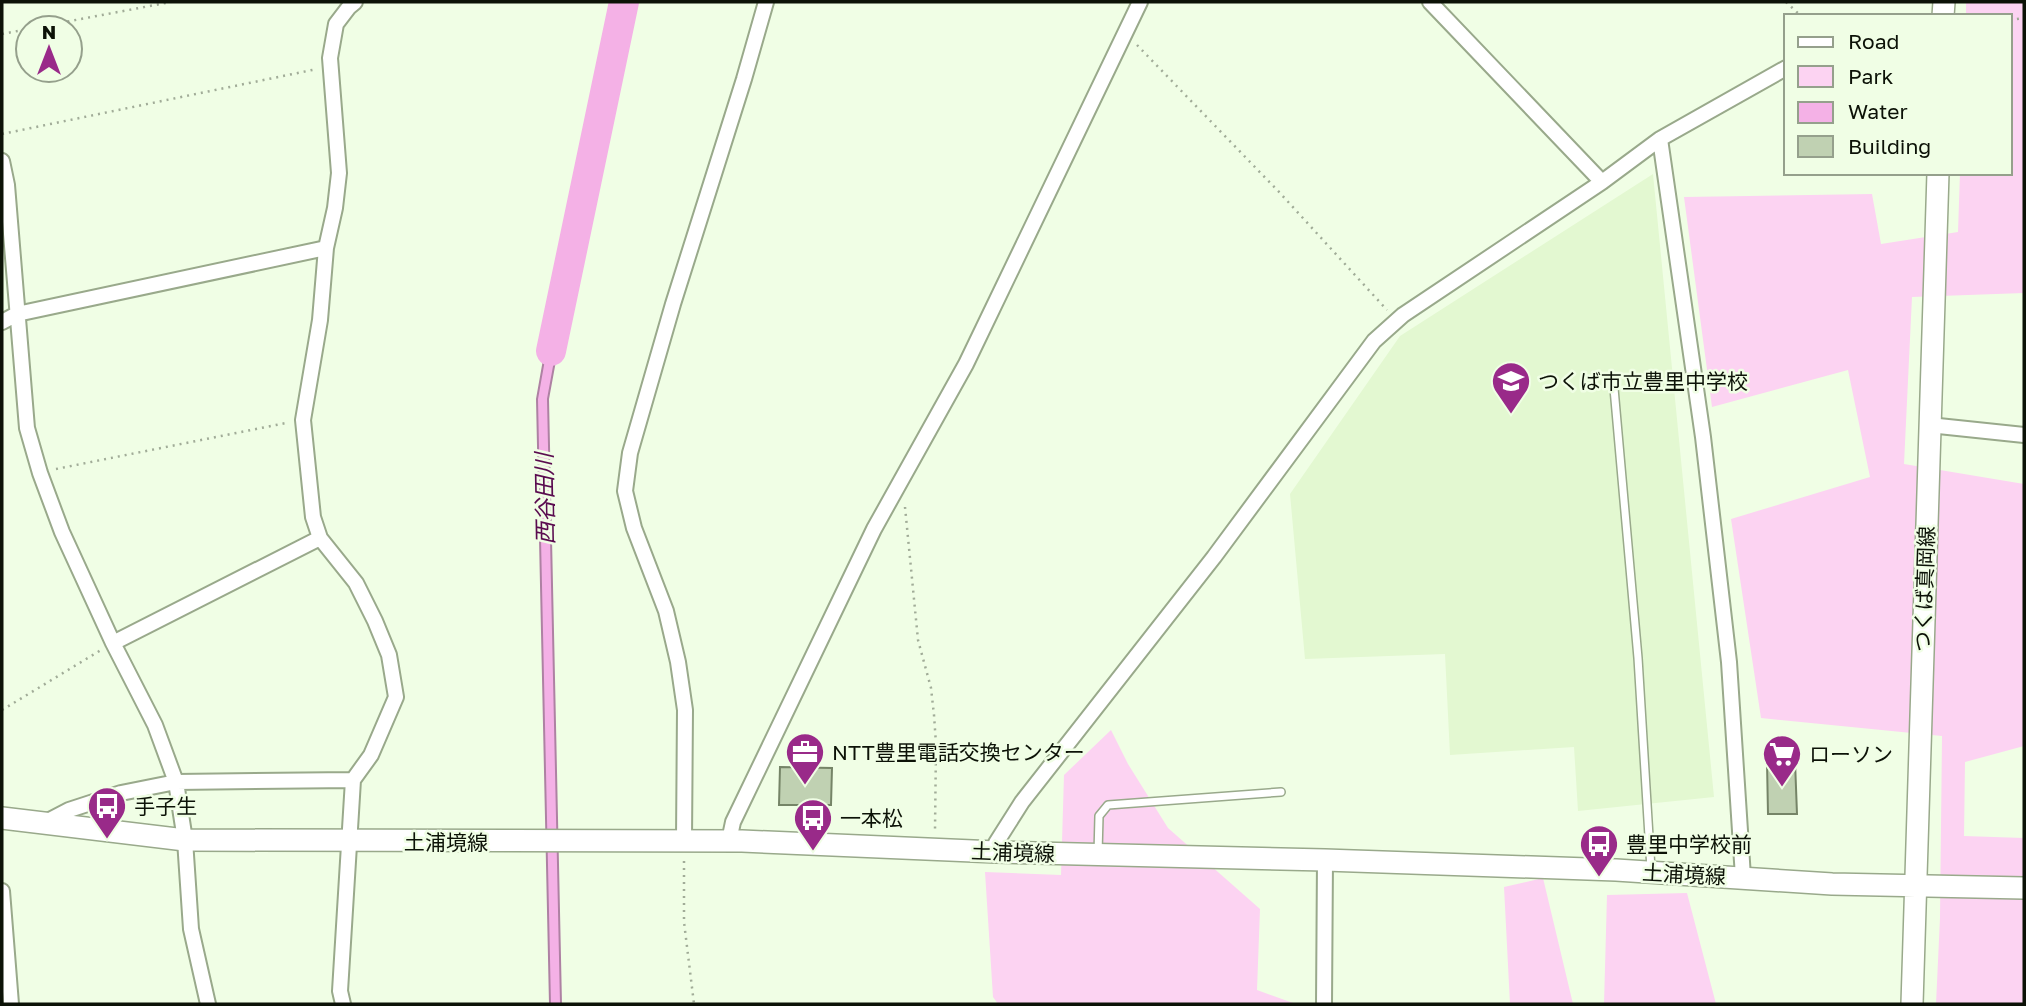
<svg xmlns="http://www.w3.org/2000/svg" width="2026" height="1006" font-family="'Golos Text','Noto Sans JP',sans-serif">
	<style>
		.built { fill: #e3f8d1 }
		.green { fill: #fcd3f2 }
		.water { fill: #f4b1e6; stroke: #ae81a3; stroke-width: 2 }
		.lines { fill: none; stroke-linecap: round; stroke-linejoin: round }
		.river { stroke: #f4b1e6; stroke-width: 30 }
		.building { fill: #c0d1b2; stroke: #758467; stroke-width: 2 }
		.lane-casing { stroke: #99a98b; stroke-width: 10 }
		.street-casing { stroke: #99a98b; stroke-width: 18 }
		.primary-casing { stroke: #99a98b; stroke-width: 24 }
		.path { stroke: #a1ac98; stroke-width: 2.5; stroke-dasharray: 2 5; stroke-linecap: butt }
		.lane { stroke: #fff; stroke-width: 7 }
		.street { stroke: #fff; stroke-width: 14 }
		.primary { stroke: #fff; stroke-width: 21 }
		.labels { text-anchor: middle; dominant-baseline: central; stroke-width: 5; stroke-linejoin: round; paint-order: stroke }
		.poi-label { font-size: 21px; fill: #0c1207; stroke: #f0fee5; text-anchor: start }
		.street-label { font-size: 21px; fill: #0c1207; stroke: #f0fee5 }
		.water-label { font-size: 23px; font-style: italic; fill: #5a0b4f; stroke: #f0fee5 }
	</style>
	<rect width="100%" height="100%" fill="#f0fee5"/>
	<!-- built -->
	<path class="built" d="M1653,174l61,623 -136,14 -4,-64 -124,8 -5,-101 -140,5 -15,-165 110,-158z"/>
	<!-- green -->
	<path class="green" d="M1966,2h58v291l-112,4 -8,167 120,20v262l-59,16 -1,74 60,2v166h-88l4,-86 2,-182 -181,-18 -30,-199 139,-42 -22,-107 -136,37 -28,-210 188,-3 9,50 77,-12 2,-59h50v-157h-44z
		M1111,730l17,34 40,64 92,81 -3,81 39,14h-298l-5,-7 -8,-125 76,3 3,-100z
		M1543,878l30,126h-63l-6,-117z
		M1687,893l29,111h-112l3,-109z"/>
	<!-- water -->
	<path class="water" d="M553,309l11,3 -16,87 13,605h-11l-13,-605z"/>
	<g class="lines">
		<!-- river -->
		<path class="river" d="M551,351l73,-349"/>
	</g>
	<!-- building -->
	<path class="building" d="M1795,761l2,53h-29l-1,-52z
		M780,767l52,1 -1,37h-52z"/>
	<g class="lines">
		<!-- lane casing -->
		<g class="lane-casing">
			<path id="lane" d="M1613,377l25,281 13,211
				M1098,854l1,-38 9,-11 173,-13"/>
		</g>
		<!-- street casing -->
		<g class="street-casing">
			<path id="street" d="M1430,2l172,180
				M1660,139l43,298 26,225 14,215
				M2,161l5,24 20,243 13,45 22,59 51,111 42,82 21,57 9,58 6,89 17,75
				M2,322l15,-8 309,-66
				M1929,425l95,10
				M113,643l207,-105
				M46,822l23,-12 52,-17 55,-11 177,-2
				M684,840l1,-130 -7,-48 -12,-51 -32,-83 -9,-37 5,-38 43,-149 71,-225 22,-77
				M729,841l4,-19 141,-293 92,-165 174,-362
				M996,852v-9l26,-41 192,-245 160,-216 29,-26 199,-133 58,-43 126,-71
				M2,891l9,113
				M343,1004l-3,-13 13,-211 18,-25 25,-58 -7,-42 -14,-34 -19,-38 -36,-45 -7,-21 -10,-97 17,-100 6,-72 9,-40 4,-35 -9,-115 6,-34 13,-17 6,-5
				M1324,1004l1,-144"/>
		</g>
		<!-- primary casing -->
		<g class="primary-casing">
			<path id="primary" d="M1943,16l1,-14
				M2,818l183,22 557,1 254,11 329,8 291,10 216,14 192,4
				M1912,1004l26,-831"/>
		</g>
		<!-- path -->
		<path class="path" d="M1786,2l15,14
			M2010,20l14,-2
			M33,28l138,-26
			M2,34l26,-5
			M1137,45l143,148 107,117
			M2,134l315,-65
			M56,469l230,-46
			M905,507l13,133 13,48 3,27 2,29 -1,86
			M2,710l99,-60
			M684,861v61l10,82"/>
		<!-- lane -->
		<use href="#lane" class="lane"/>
		<!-- street -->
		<use href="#street" class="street"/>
		<!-- primary -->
		<use href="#primary" class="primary"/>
	</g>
	<!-- icons -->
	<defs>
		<g id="school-pin" transform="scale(2.0125)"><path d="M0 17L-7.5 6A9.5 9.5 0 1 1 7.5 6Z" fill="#992a89" stroke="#f0fee5"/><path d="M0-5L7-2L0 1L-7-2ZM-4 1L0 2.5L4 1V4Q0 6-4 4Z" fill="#fff"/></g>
		<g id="office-pin" transform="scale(2.0125)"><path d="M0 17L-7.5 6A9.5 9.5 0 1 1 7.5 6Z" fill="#992a89" stroke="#f0fee5"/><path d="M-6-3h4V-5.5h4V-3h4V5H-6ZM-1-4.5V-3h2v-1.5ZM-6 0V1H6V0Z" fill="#fff"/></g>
		<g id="supermarket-pin" transform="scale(2.0125)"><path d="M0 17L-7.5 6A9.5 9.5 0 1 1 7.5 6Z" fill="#992a89" stroke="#f0fee5"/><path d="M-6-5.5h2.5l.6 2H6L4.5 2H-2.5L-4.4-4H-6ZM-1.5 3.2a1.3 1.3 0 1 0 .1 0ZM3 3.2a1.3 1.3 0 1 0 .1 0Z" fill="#fff"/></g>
		<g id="bus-pin" transform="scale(2.0125)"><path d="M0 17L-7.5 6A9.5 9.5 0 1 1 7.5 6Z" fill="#992a89" stroke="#f0fee5"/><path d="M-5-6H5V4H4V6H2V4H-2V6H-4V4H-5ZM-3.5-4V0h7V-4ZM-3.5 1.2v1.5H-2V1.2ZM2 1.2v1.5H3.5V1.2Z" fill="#fff"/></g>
	</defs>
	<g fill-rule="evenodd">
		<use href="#school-pin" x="1511" y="381"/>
		<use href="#office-pin" x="805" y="752"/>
		<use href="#supermarket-pin" x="1782" y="754"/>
		<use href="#bus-pin" x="107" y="806"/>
		<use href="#bus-pin" x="813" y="818"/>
		<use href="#bus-pin" x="1599" y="844"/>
	</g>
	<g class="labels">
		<!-- poi labels -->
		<g class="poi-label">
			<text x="1538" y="381">つくば市立豊里中学校</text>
			<text x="832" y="752">NTT豊里電話交換センター</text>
			<text x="1809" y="754">ローソン</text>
			<text x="134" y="806">手子生</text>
			<text x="840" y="818">一本松</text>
			<text x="1626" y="844">豊里中学校前</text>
		</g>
		<!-- street labels -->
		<g class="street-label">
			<text transform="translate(1924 589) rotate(-88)">つくば真岡線</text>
			<text x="446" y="842">土浦境線</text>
			<text transform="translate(1013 852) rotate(2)">土浦境線</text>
			<text transform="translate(1684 874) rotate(3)">土浦境線</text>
		</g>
		<!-- water labels -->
		<g class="water-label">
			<text transform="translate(544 499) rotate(-91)">西谷田川</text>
		</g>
	</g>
	<!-- border -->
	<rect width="2026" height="1006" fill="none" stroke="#0c1207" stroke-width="7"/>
	<!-- legend -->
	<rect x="1784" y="14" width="228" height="161" fill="#f0fee5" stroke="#95a08c" stroke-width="2"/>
	<rect x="1798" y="37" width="35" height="10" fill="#ffffff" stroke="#95a08c" stroke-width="2"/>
	<text x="1848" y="49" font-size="21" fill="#0c1207">Road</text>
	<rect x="1798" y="66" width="35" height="21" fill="#fcd3f2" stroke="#95a08c" stroke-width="2"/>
	<text x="1848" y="84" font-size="21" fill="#0c1207">Park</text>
	<rect x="1798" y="102" width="35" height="21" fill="#f4b1e6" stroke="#95a08c" stroke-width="2"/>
	<text x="1848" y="119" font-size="21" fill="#0c1207">Water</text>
	<rect x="1798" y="136" width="35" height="21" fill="#c0d1b2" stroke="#95a08c" stroke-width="2"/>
	<text x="1848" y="154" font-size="21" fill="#0c1207">Building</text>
	<!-- north arrow -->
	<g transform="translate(49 49)"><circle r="33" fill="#f0fee5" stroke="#95a08c" stroke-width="2"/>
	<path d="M0-5L12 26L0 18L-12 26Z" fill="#992a89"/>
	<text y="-10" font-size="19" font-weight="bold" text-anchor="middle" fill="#0c1207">N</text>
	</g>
</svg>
